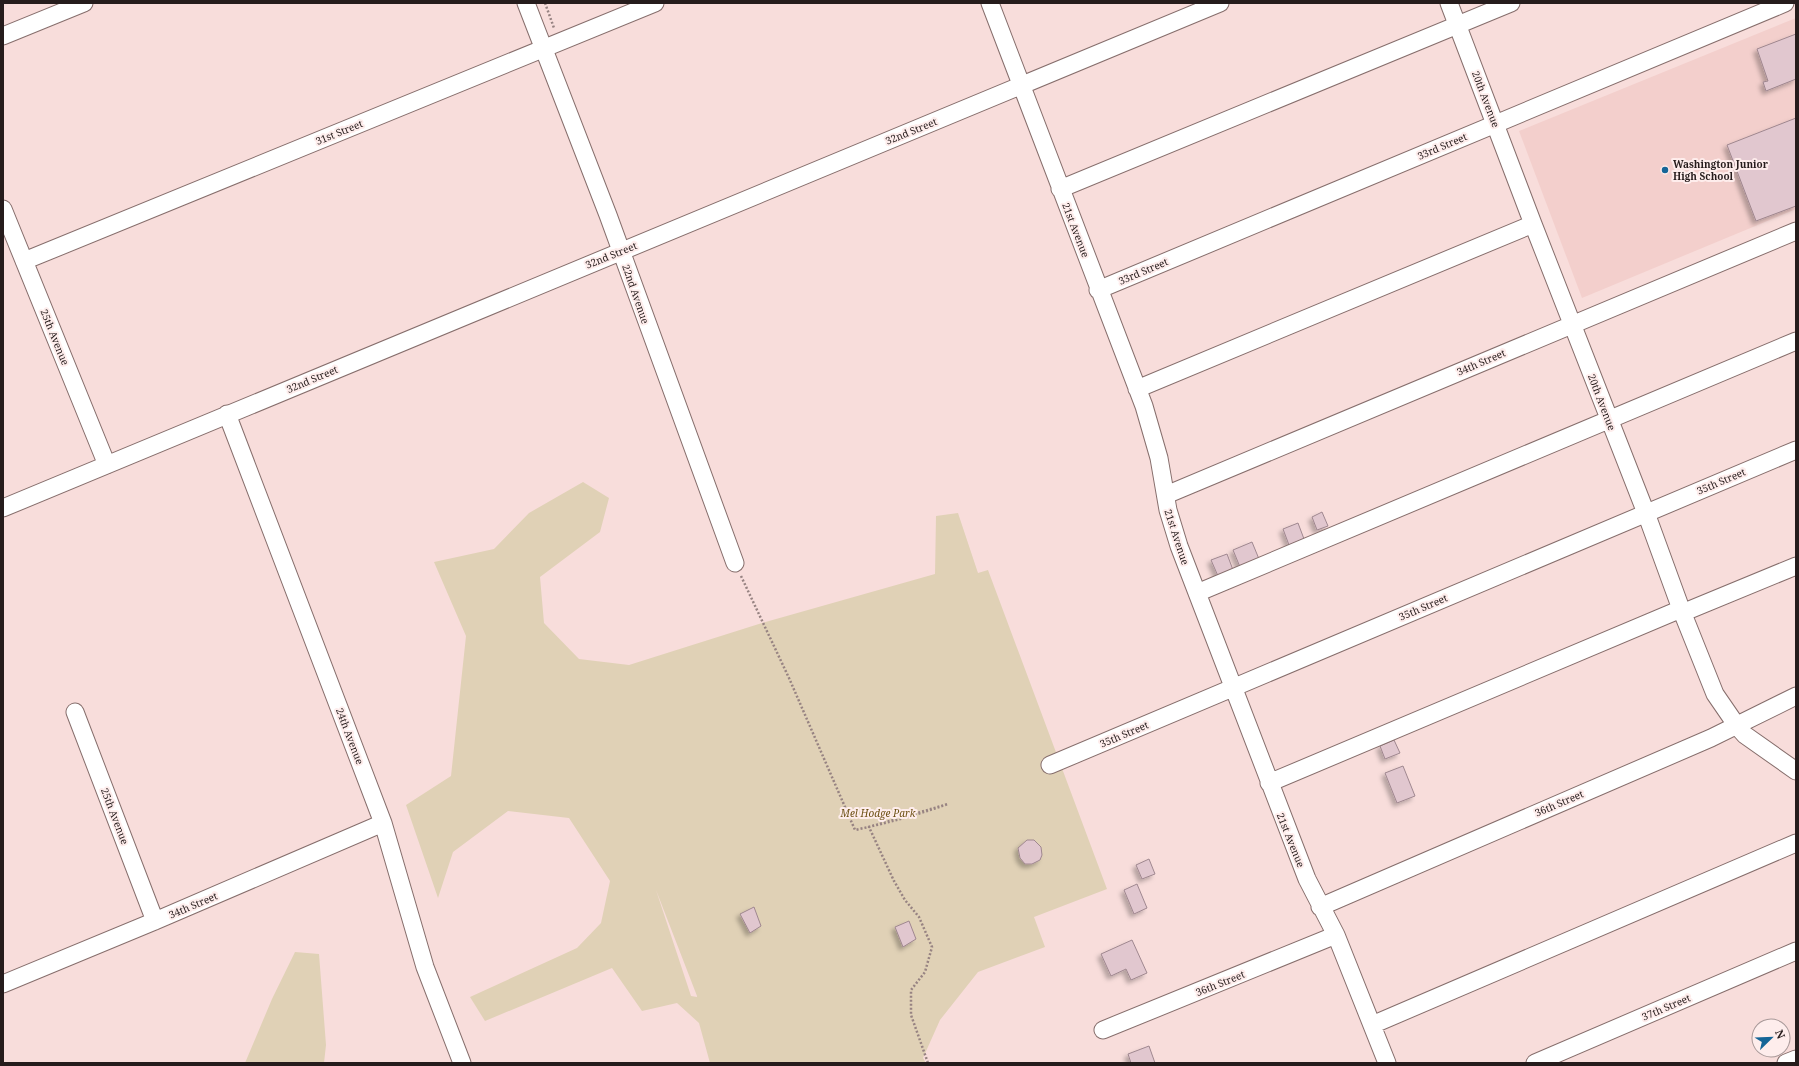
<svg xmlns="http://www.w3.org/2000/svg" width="1799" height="1066" font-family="'Noto Serif',serif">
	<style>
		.built { fill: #f3cfcc }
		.green { fill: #e0d1b6; fill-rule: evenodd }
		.building { fill: #e1c7cf; stroke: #9f878f; filter: url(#shadow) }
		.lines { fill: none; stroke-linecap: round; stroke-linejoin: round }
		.minor-casing { stroke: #866e6c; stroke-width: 19 }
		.path { stroke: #978382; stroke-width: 2.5; stroke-dasharray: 2 2; stroke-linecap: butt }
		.minor { stroke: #fff; stroke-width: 17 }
		.poi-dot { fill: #156597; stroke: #feedec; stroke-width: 1.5 }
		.labels { text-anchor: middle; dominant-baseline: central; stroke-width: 4; stroke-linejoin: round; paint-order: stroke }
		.street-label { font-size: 10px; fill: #261c1c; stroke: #feedec }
		.poi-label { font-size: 10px; font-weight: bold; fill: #261c1c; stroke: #feedec; text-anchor: start }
		.park-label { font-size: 10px; font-style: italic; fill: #6d5014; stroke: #feedec }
	</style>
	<defs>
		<filter id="shadow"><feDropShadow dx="-3.5" dy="3.5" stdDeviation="2" flood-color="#0004"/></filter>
	</defs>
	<rect width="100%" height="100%" fill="#f8dddb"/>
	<!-- built -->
	<path class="built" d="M1796,18v191l-214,89 -63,-167z"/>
	<!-- green -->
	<path class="green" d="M583,482l26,16 -9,34 -60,45 4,46 35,36 50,6 133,-42 173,-49 1,-58 22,-3 20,60 10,-3 119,319 -73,28 11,30 -67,25 -38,48 -17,38 3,5h-216l-11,-40 -22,-20 -35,8 -30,-43 -127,53 -15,-24 107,-49 24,-25 9,-42 -41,-63 -61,-7 -55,41 -15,46 -32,-93 45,-29 15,-140 -32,-74 60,-13 35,-36zM656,890l41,106v1l-6,-1z
		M295,952l24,2 7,91 -2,18h-79l27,-64z"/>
	<!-- building -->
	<path class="building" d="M1796,34v45l-30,12 -3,-9 5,-1 -11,-32z
		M1796,118v88l-40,15 -29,-76z
		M1322,512l6,14 -11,4 -5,-13z
		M1298,523l6,16 -15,6 -6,-16z
		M1252,542l7,17 -19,8 -7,-17z
		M1227,554l6,16 -15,6 -7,-16z
		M1394,740l6,13 -15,6 -5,-13z
		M1403,766l12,30 -18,7 -12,-30z
		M1027,840h7l7,7 1,8 -2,5 -8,4h-7l-5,-6 -2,-10z
		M1149,859l6,15 -13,5 -6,-14z
		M1137,884l10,24 -13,6 -10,-24z
		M754,907l7,19 -11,7 -10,-19z
		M909,921l7,18 -13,8 -8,-20z
		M1132,940l15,33 -16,7 -5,-11 -15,7 -10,-22z
		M1149,1046l6,17h-24l-3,-9z"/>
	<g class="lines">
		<!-- minor casing -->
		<g class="minor-casing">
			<path id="minor" d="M526,3l82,212 127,348
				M990,3l154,403 15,52 9,52 11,36 128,333 29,56 51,128
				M1449,3l84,221 113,289 35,96 34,85 22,32 8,9 51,36
				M3,36l81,-33
				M1060,189l451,-186
				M3,209l104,256
				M24,261l631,-258
				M1098,290l687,-287
				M1137,389l396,-165
				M227,414l156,409 42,144 37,96
				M1166,495l630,-264
				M3,508l1217,-505
				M1197,593l599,-252
				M1682,613l114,-47
				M75,712l80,209
				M1050,765l746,-315
				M1269,783l412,-174
				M1320,907l391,-169 85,-42
				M3,984l152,-63 228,-98
				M1372,1025l424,-182
				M1103,1030l233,-95
				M1535,1063l261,-112
				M1786,1063l10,-4"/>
		</g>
		<!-- path -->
		<path class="path" d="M545,3l9,25
			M741,576l48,102 66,152c32,-7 62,-15 93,-26l-79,23 25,54 11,19 14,17 13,30 -7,25 -14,18v25l17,48"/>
		<!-- minor -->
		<use href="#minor" class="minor"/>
	</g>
	<!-- markers -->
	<circle class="poi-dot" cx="1665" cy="170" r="4"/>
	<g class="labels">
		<!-- street labels -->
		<g class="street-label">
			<text transform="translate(1486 99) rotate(69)">20th Avenue</text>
			<text transform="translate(911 131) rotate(-22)">32nd Street</text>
			<text transform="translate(339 132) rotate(-22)">31st Street</text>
			<text transform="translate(1442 146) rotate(-23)">33rd Street</text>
			<text transform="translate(1076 230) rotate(69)">21st Avenue</text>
			<text transform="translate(611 255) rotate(-22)">32nd Street</text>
			<text transform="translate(1143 271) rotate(-23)">33rd Street</text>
			<text transform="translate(636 294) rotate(71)">22nd Avenue</text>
			<text transform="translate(55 337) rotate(68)">25th Avenue</text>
			<text transform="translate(1481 362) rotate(-23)">34th Street</text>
			<text transform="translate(312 379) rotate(-23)">32nd Street</text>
			<text transform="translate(1602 402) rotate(69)">20th Avenue</text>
			<text transform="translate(1721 481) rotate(-23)">35th Street</text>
			<text transform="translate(1177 537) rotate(72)">21st Avenue</text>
			<text transform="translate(1423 607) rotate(-23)">35th Street</text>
			<text transform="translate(1124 734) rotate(-23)">35th Street</text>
			<text transform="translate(350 736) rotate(69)">24th Avenue</text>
			<text transform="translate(1559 803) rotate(-23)">36th Street</text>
			<text transform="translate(115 816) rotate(69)">25th Avenue</text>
			<text transform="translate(1291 840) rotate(68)">21st Avenue</text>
			<text transform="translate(193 905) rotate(-23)">34th Street</text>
			<text transform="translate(1220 983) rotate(-22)">36th Street</text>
			<text transform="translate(1666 1007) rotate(-23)">37th Street</text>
		</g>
		<!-- poi labels -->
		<g class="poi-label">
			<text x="1673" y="164">Washington Junior<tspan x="1673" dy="12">High School</tspan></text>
		</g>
		<!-- park labels -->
		<g class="park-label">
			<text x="878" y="813">Mel Hodge Park</text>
		</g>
	</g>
	<!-- border -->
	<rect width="1799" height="1066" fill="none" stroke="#261c1c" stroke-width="8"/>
	<!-- north arrow -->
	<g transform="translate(1771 1038) rotate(67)"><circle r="19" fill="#feedec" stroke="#a89999"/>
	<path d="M0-3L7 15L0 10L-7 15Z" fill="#156597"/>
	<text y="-6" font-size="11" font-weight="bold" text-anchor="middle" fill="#261c1c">N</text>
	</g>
</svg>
